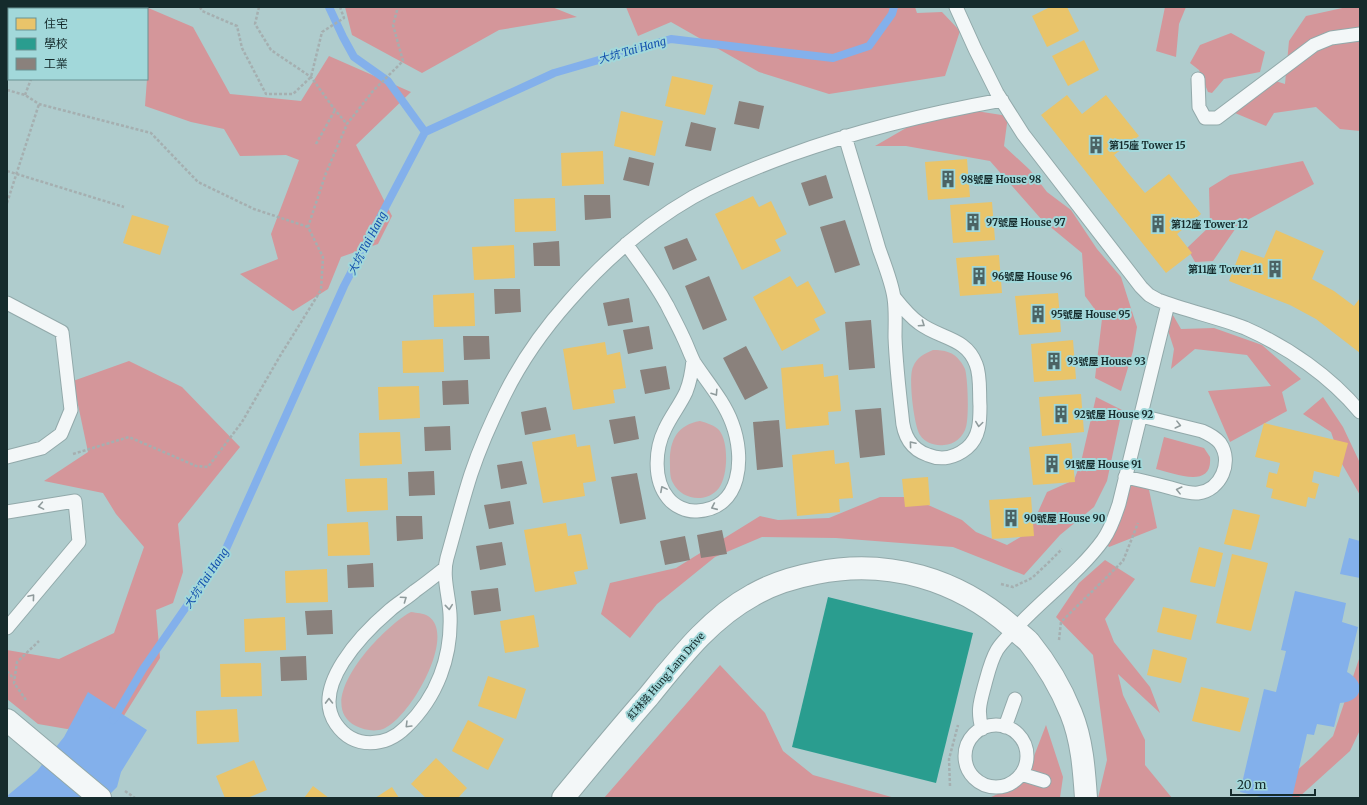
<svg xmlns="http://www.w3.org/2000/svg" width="1367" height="805" font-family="Merriweather,'Noto Sans TC',serif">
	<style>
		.green { fill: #cea6a8 }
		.forest { fill: #d4969a }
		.water { fill: #83b0eb }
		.homes { fill: #e9c46a }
		.schools { fill: #2a9d8f }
		.industry { fill: #8a817c }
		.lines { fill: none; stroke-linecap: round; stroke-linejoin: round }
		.stream { stroke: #83b0eb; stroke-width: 8 }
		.lane-casing { stroke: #92a9aa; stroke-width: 15 }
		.street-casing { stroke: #92a9aa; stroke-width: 24 }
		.path { stroke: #a5afb0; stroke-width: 2.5; stroke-dasharray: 3 2; stroke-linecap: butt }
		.lane { stroke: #f3f7f8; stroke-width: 13 }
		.street { stroke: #f3f7f8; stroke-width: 22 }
		.oneway { stroke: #8f9b9c }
		.labels { text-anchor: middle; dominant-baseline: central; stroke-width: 4; stroke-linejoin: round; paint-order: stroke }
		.poi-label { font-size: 10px; font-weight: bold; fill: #152b2c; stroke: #a2d8da; text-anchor: start }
		.street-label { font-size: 10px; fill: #152b2c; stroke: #a2d8da }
		.water-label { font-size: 11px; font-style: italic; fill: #1552ae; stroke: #a2d8da }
	</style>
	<rect width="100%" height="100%" fill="#afcccd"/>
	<!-- green -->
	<path class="green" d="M933,350c11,0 21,2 27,11 2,2 4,6 5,8 3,10 4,48 1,58 -2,9 -12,18 -22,18 -9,1 -19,-2 -24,-10 -6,-9 -12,-58 -7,-68 4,-10 11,-13 20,-17z
		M700,421c7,2 14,4 19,9 10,12 9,46 0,58 -13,16 -37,12 -46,-5 -3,-5 -3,-12 -3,-18 -1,-23 6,-40 30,-44z
		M411,612c6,1 12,1 17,4 30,19 -19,104 -45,113 -9,3 -19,1 -27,-3 -46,-24 29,-101 55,-114z"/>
	<!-- forest -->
	<path class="forest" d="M25,7h121l47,20 37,67 71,7 28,-45 82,36 -55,53 36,71 -14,28 -37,13 -13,32 -35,22 -53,-37 38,-15 -7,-25 28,-74 -13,-5 -46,1 -16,-27 -33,-7 -46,-16 2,-27v-70h-98z
		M345,7h207l25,10 -78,13 -77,43 -70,-38z
		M618,7h297l2,6 25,-1 18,19 -15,45 -116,18 -70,-22 -88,-50 -33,14 -12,-29z
		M1165,7h21l-7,17 -3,33 -20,-6z
		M1347,7h13v124l-20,-2 -24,-22 -42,6 -8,13 -43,-18 40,-31 22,7 4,-43 17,-25z
		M1231,33l34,19 -5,20 -36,7 -12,14 -4,-1 -9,-22 -9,-7 10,-18z
		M944,106l64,10 -4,30 26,24 17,22 24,18 26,39 24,28 16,50 -4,24 -12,40 -26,-13 7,-59 -17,-23 -3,-43 -40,-33 -52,-59 -84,-15h-31z
		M1303,161l11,23 -76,41 -25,36 -18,1 -8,-14 23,-22 -1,-38 21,-13z
		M1170,310l11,19 33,-1 48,17 39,34 -19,13 5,19 -57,31 -22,-51 63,-5 -24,-31 -52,-6 -24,20 3,-20 -8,-25z
		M129,361l53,26 58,60 -62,77 5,48 -10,31 -17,7 4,48 -40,64 -53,7 -29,-5 -31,-25v-49l52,9 55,-26 30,-86 -28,-33 -13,-21 -59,-12 44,-29 -15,-71z
		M1096,397l26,13 -15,71 -13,26 -34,28 -36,40 -71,-28 -117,-9 -74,-1 -47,20 -58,47 -27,34 -29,-24 9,-31 66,-15 84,-52 18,4 51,-2 51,-21h30l52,23 14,12 31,13 22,-13 18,-40 27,-12 7,-18z
		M1323,397l20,30 17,36v32l-18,-31 -11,-32 -28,-18z
		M1164,437l40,11 6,9c3,33 -36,16 -54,12z
		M1133,478l15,7 9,43 -48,19 -6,-7 18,-28z
		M1105,560l30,19 -30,40 9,23 36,45 10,26 -42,-39 5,21 22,45v25l27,33h-74l9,-38 -14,-105 -37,-38 23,-34z
		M1360,656v74l-10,21 -52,47h-32l46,-41 21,-21z
		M720,665l45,48 18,38 30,24 82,23h-291z
		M1046,725l17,52 -3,21h-71l35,-16z"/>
	<!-- water -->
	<path class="water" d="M1349,538l11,3v37l-20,-4z
		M1295,591l51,12 -4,19 16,5 -11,45c20,11 15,30 -7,31l-6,24 -17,-3 -3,11 -7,-1 -15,64h-27l-25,-6 24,-103 12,3 10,-41 -5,-1z
		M88,692l59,38 -26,42 -4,15 -11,11h-99v-2l30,-25 27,-34z"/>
	<!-- homes -->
	<path class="homes" d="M1050,7h17l12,24 -32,16 -15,-31z
		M1084,40l15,30 -31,16 -16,-30z
		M672,76l41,9 -8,30 -40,-9z
		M1067,95l15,19 24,-19 33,41 -25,19 15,19 16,19 24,-19 32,40 -24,20 15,19 -26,20 -125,-158z
		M621,111l42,10 -8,35 -41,-10z
		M603,151l1,33 -42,2 -1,-33z
		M967,159l3,38 -42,3 -3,-38z
		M753,196l6,11 12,-6 16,33 -12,6 6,11 -39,19 -27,-56z
		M555,198l1,33 -41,1 -1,-33z
		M992,202l3,38 -42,3 -3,-38z
		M132,215l37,11 -9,29 -37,-12z
		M1276,230l48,21 -12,28 22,12 20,15 6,-8v55l-44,-34 -26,-14 -61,-24 12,-31 23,8z
		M514,245l1,33 -41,2 -2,-33z
		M999,255l3,38 -42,3 -4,-38z
		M790,276l7,11 11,-6 18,32 -12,6 6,11 -38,21 -29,-54z
		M474,293l1,33 -41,1 -1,-32z
		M1058,293l3,39 -42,3 -4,-39z
		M443,339l1,33 -41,1 -1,-32z
		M1073,340l3,39 -42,3 -3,-38z
		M605,342l2,13 13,-3 6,36 -13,2 2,13 -42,7 -10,-61z
		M823,364l1,13 14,-2 3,36 -13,1 1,13 -43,4 -5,-61z
		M419,386l1,32 -41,2 -1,-33z
		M1081,394l3,38 -42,4 -3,-39z
		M1264,423l84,20 -9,34 -25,-6 -2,11 7,2 -4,15 -7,-2 -2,10 -35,-9 2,-9 -7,-2 3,-15 8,2 3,-11 -25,-6z
		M400,432l2,32 -42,2 -1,-33z
		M575,434l2,13 13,-2 6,36 -13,2 2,13 -42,7 -11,-61z
		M1071,443l4,39 -42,3 -4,-38z
		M834,450l1,14 14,-2 4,36 -14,1 1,13 -43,4 -5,-61z
		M928,477l2,28 -25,2 -3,-28z
		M387,478l1,32 -41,2 -2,-33z
		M1031,497l3,39 -42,3 -3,-39z
		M1233,509l27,6 -9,35 -27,-6z
		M368,522l2,33 -42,1 -1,-32z
		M566,523l2,13 13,-2 7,35 -14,3 3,12 -42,8 -11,-62z
		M1199,547l24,6 -8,34 -25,-5z
		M1232,554l36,9 -17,68 -35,-8z
		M327,569l1,33 -42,1 -1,-32z
		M1163,607l34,8 -6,25 -34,-8z
		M534,615l5,32 -34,6 -5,-32z
		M285,617l1,33 -41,2 -1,-33z
		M1153,649l34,9 -6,25 -34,-8z
		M261,663l1,33 -41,1 -1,-33z
		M488,676l38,13 -10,30 -38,-13z
		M1201,687l48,11 -9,34 -48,-11z
		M237,709l2,33 -42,2 -1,-33z
		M468,720l36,19 -16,31 -36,-19z
		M436,758l31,30 -9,10h-32l-15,-14z
		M254,760l13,30 -20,8h-22l-9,-22z
		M313,786l16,12h-25z
		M392,787l7,11h-24z"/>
	<!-- schools -->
	<path class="schools" d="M828,597l145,36 -37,150 -144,-36z"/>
	<!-- industry -->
	<path class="industry" d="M739,101l25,5 -5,23 -25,-5z
		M691,122l25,6 -5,23 -26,-5z
		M629,157l25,6 -5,23 -26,-6z
		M826,175l7,23 -24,8 -8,-23z
		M584,195h26l1,23 -26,2z
		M845,220l15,45 -25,8 -15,-46z
		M687,238l10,22 -24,10 -9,-23z
		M559,241l1,25h-26l-1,-23z
		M709,276l18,44 -24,10 -18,-44z
		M494,289h26l1,23 -26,2z
		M629,298l4,24 -25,4 -5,-23z
		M871,320l4,48 -26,2 -4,-48z
		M649,326l4,23 -25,5 -5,-24z
		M463,336h26l1,23 -26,1z
		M746,346l22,42 -23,12 -22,-42z
		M666,366l4,23 -25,5 -5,-24z
		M468,380l1,24 -26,1 -1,-24z
		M546,407l5,23 -26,5 -4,-23z
		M881,408l4,47 -25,3 -5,-48z
		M635,416l4,23 -25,5 -5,-24z
		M779,420l4,47 -26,3 -4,-48z
		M450,426l1,24 -26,1 -1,-24z
		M522,461l5,23 -26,5 -4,-24z
		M434,471l1,24 -26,1 -1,-24z
		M637,473l9,46 -26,5 -9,-47z
		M510,501l4,23 -25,5 -5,-24z
		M396,516h26l1,23 -26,2z
		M722,530l5,24 -26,4 -4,-23z
		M685,536l5,24 -25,5 -5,-24z
		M502,542l4,23 -26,5 -4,-24z
		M373,563l1,24 -26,1 -1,-23z
		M498,588l3,23 -27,4 -3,-24z
		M332,610l1,24 -26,1 -2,-24z
		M306,656l1,24 -26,1 -1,-24z"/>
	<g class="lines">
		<!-- stream -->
		<path class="stream" d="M329,7l14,30 11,20 34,24 37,51
			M113,720l30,-51 82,-118 119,-265 81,-154 129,-59 117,-34 162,19 36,-12 23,-32 2,-7"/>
		<!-- lane casing -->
		<g class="lane-casing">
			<path id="lane" d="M956,7l19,42 22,44 26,41 118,153 8,8 9,5c29,11 59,17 87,28 43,19 85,48 115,84
				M1198,79l1,28 6,11h12l97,-73 17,-7 29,-4
				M845,136c11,38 23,75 34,113 5,14 13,34 15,49 2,13 1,26 1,39 1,26 4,53 7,79 1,18 8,33 26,39 14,6 28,2 39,-7 13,-11 13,-27 13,-42 -1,-13 1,-30 -4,-42 -10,-27 -36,-25 -57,-41 -10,-7 -17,-16 -25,-26
				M626,244c15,20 29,39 41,61 5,10 11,21 16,32 4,8 7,17 11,25 13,20 30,39 38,61 13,34 10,86 -35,88 -10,1 -23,-5 -29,-13 -15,-18 -13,-49 -3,-69 6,-13 15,-24 21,-37 4,-10 6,-21 7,-32
				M7,303l55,29 9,78 -10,24 -19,14 -35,9
				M1125,477c15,3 31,7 46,11 8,2 18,6 27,5 23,-3 35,-31 22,-50 -5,-6 -11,-9 -18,-12l-61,-15
				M7,512l68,-11 4,41 -72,86
				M445,568c-10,8 -20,16 -30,23 -8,7 -17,12 -25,19 -27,23 -80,77 -54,114 18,26 50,23 70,3 31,-30 46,-70 44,-113 -1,-18 -8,-38 -3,-56 8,-28 15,-56 24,-84 9,-27 21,-54 34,-80 17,-34 39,-65 64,-93 35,-40 77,-77 124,-104 31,-17 64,-30 97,-42 69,-25 140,-42 212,-55
				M965 756a31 31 0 1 1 62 0a31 31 0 1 1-62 0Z
				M1005,727l10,-28
				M982,729c-5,-19 -2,-26 3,-45 3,-11 6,-24 12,-34 5,-8 12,-14 18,-21 27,-30 65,-57 88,-89 8,-11 12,-24 16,-36l49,-200
				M1021,774l23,7"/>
		</g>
		<!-- street casing -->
		<g class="street-casing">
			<path id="street" d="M7,720l93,78
				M563,798c28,-34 56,-68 85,-101 31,-38 61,-78 105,-102 19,-11 42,-18 63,-22 71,-15 142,6 196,54 5,5 12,10 17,15 17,21 32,46 42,71 11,27 13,56 15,85"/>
		</g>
		<!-- path -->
		<path class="path" d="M200,7l2,4 35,15 5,22 24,46h27l18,-17 11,-45 22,-14 -4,-11
			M259,7l-4,17 16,26 40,27 24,33 12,14
			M7,90l18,5 14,9 112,29 47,49 56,27 54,18
			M25,95l6,-16
			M316,144l19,-34
			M7,171l117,36
			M7,203l32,-99
			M73,454l56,-17 67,29 12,1 34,-45 38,-66 41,-66 2,-33 -15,-30 18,-54 21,-49 26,-33 30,-30 -10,-36 5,-18
			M1001,584l12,3 19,-9 17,-16 13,-13
			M1059,640l2,-18 62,-61 15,-38
			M7,671l7,8
			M26,700l-12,-17 3,-21 22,-21
			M950,786l-1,-27 9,-34
			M125,791l10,7"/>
		<!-- lane -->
		<use href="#lane" class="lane"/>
		<!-- street -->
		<use href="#street" class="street"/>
	</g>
	<!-- one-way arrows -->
	<defs><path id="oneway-chevron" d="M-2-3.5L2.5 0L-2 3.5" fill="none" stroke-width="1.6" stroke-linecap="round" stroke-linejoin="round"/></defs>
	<g class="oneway">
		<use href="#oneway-chevron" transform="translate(922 324) rotate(34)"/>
		<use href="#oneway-chevron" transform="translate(715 393) rotate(57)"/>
		<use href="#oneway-chevron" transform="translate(979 424) rotate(98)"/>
		<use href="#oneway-chevron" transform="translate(1178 425) rotate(14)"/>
		<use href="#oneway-chevron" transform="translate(912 444) rotate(-130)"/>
		<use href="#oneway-chevron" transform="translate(663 489) rotate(-118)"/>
		<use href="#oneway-chevron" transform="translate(1179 490) rotate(-166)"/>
		<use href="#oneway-chevron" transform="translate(41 506) rotate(170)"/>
		<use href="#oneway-chevron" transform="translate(714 507) rotate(156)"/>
		<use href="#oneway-chevron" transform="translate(32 597) rotate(-50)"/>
		<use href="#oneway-chevron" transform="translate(404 599) rotate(-35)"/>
		<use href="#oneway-chevron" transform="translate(449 607) rotate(84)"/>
		<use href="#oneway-chevron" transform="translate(329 701) rotate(-91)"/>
		<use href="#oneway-chevron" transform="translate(408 725) rotate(135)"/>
	</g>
	<!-- icons -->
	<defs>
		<g id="building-bare" transform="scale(1.38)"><path d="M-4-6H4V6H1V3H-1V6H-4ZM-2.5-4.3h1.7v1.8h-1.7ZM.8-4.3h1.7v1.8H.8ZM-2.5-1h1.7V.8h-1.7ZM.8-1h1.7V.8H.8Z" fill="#4b6364" stroke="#a2d8da" stroke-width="2.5" paint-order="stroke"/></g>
	</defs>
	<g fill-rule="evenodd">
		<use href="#building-bare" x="1096" y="145"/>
		<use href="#building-bare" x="948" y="179"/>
		<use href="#building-bare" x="973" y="222"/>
		<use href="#building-bare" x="1158" y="224"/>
		<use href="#building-bare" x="1275" y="269"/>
		<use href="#building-bare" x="979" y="276"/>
		<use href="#building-bare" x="1038" y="314"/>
		<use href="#building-bare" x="1054" y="361"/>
		<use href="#building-bare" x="1061" y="414"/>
		<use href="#building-bare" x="1052" y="464"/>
		<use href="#building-bare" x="1011" y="518"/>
	</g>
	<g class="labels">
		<!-- poi labels -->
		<g class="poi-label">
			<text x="1109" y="145">第15座 Tower 15</text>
			<text x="961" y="179">98號屋 House 98</text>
			<text x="986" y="222">97號屋 House 97</text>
			<text x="1171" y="224">第12座 Tower 12</text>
			<text x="1262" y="269" text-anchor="end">第11座 Tower 11</text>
			<text x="992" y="276">96號屋 House 96</text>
			<text x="1051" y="314">95號屋 House 95</text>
			<text x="1067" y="361">93號屋 House 93</text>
			<text x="1074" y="414">92號屋 House 92</text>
			<text x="1065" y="464">91號屋 House 91</text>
			<text x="1024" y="518">90號屋 House 90</text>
		</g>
		<!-- street labels -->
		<g class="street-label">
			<text transform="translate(666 676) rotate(-49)">紅林路 Hung Lam Drive</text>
		</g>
		<!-- water labels -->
		<g class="water-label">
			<text transform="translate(632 50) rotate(-16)">大坑 Tai Hang</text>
			<text transform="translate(367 243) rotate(-62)">大坑 Tai Hang</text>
			<text transform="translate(206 578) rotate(-56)">大坑 Tai Hang</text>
		</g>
	</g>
	<!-- border -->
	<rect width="1367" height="805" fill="none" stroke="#152b2c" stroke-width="16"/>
	<!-- legend -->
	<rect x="8" y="8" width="140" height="72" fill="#a2d8da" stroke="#6a9394"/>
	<rect x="16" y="18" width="20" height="12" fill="#e9c46a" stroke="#6a9394"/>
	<text x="44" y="28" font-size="12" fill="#152b2c">住宅</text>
	<rect x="16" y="38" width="20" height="12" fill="#2a9d8f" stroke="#6a9394"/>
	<text x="44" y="48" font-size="12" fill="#152b2c">學校</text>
	<rect x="16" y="58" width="20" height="12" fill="#8a817c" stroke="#6a9394"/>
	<text x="44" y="68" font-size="12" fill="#152b2c">工業</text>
	<!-- scale -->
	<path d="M1231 789v6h84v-6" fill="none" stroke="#152b2c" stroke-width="2"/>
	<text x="1237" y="789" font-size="12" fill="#152b2c" stroke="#a2d8da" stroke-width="3" paint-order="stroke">20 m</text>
</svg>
